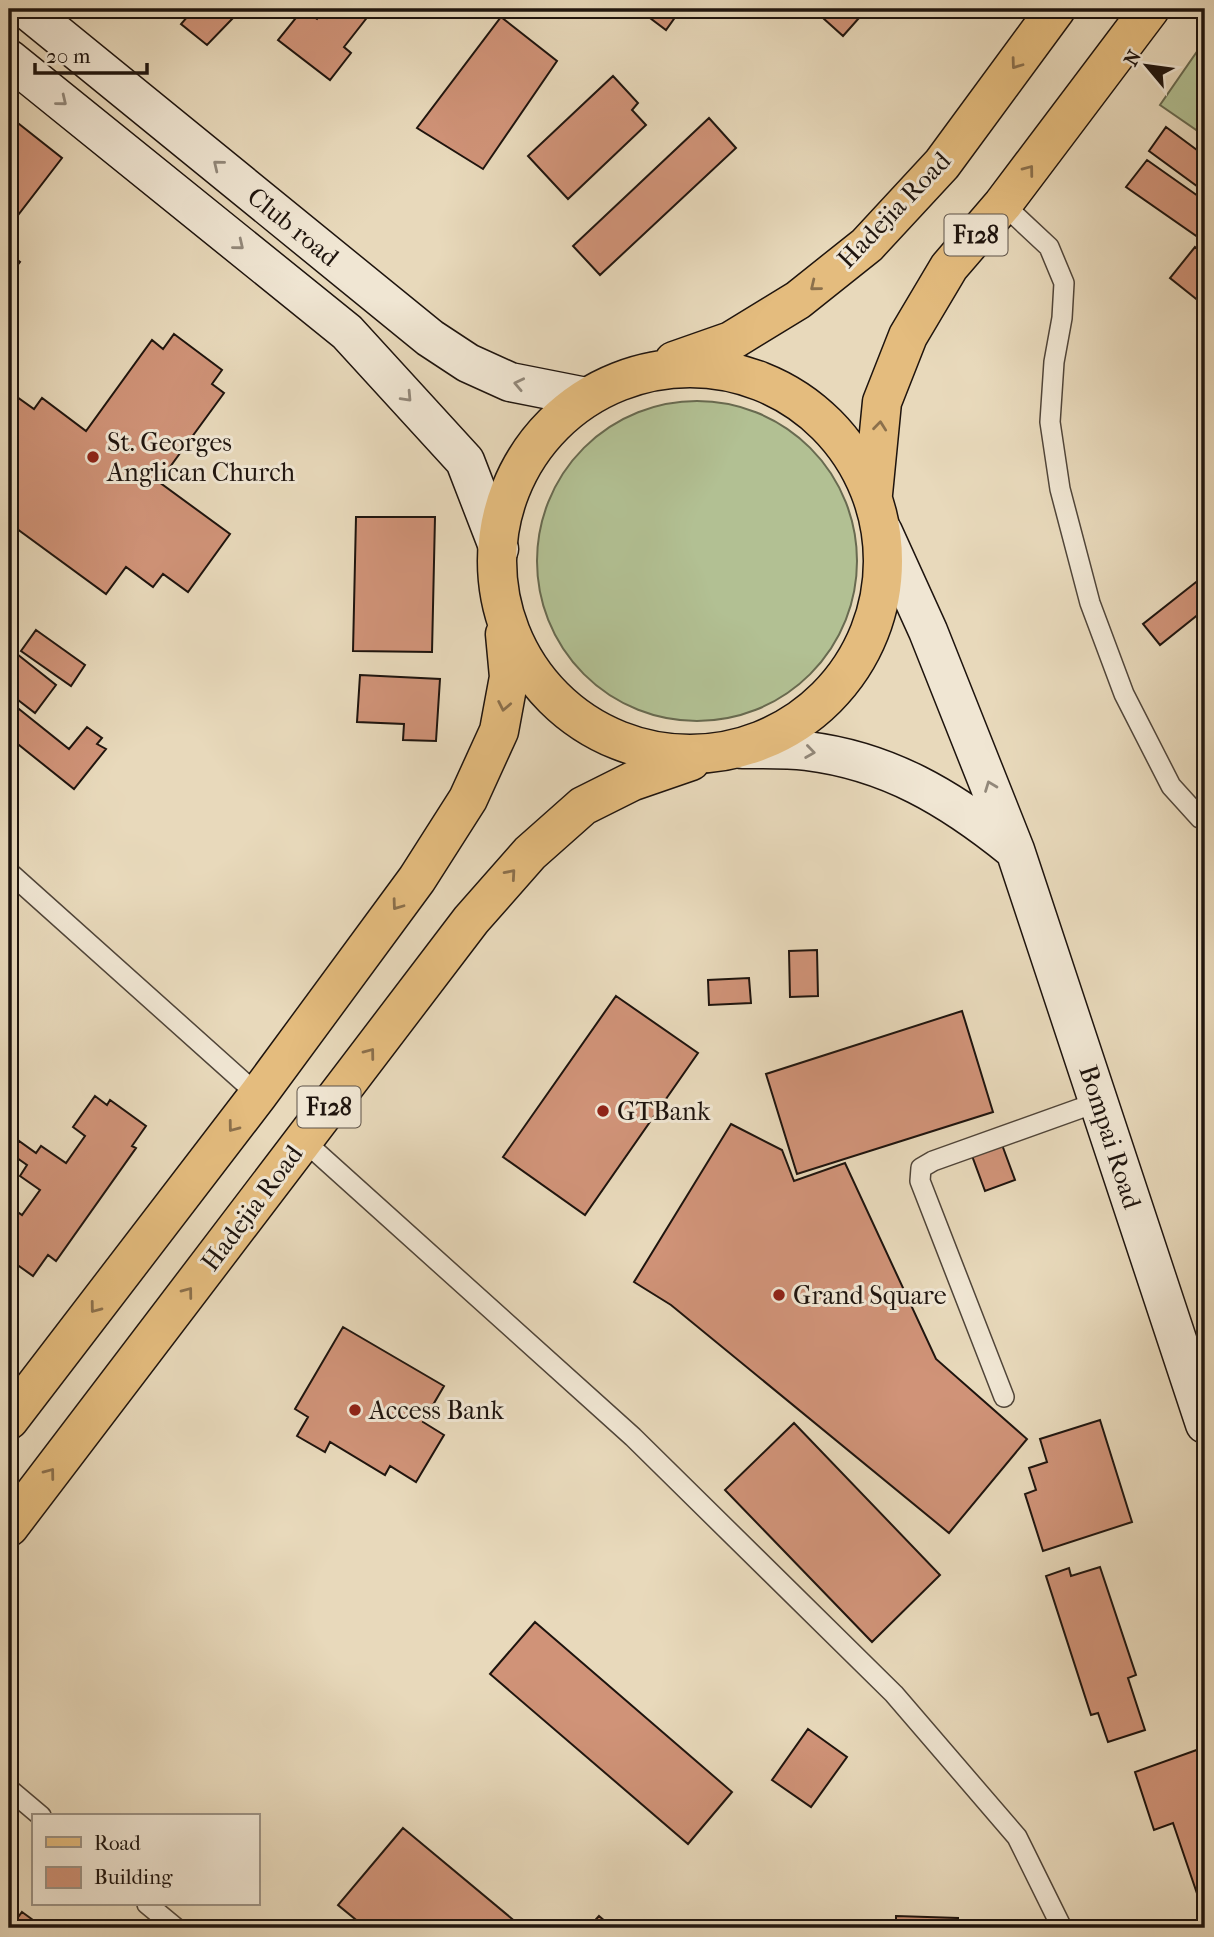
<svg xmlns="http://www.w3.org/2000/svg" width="1214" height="1937" font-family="'IM FELL French Canon',serif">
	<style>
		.green { fill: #b2c093; stroke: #686a50; stroke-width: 2 }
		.building { fill: #d09378; stroke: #1e140e; stroke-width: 2 }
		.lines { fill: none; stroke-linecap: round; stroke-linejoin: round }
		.lane-casing { stroke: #504539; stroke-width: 22 }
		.secondary-casing { stroke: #1e140e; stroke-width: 41 }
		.primary-casing { stroke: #1e140e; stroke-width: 41 }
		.lane { stroke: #f0e6d3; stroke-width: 19 }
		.secondary { stroke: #f0e6d3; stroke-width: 38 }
		.primary { stroke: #e4bc7e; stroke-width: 38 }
		.oneway { stroke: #8b704c }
		.oneway2 { stroke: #92887a }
		.poi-dot { fill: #8f2418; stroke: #f0e6d3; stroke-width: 2.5 }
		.labels { text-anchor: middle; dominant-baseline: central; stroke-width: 6; stroke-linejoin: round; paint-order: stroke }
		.shield { fill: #f0e6d3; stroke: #5d5349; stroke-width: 2 }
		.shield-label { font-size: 24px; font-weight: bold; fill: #1e140e }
		.street-label { font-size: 26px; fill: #1e140e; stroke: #f0e6d3 }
		.poi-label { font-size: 26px; fill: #1e140e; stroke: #f0e6d3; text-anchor: start }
	</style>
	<rect width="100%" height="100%" fill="#e8d9bb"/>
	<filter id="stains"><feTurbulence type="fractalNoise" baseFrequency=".00286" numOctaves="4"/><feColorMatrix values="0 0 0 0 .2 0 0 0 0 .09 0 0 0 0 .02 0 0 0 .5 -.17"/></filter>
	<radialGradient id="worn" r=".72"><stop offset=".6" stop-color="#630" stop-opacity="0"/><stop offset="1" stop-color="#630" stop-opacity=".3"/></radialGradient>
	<!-- green -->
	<path class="green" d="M1205,40v96l-45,-31z
		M537 561a160 160 0 1 1 320 0a160 160 0 1 1-320 0Z"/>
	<!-- building -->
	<path class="building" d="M194,9h29l10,9 -26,27 -26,-21z
		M303,9l14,10 8,-10h35l9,6 -25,32 7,6 -21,27 -52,-40z
		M638,9h43l-15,21z
		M813,9h54l-24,27z
		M501,17l56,44 -74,108 -66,-41z
		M613,76l25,27 -6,7 14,15 -78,74 -40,-43z
		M9,116l53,42 -47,61 -6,-5z
		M709,118l27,30 -136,127 -27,-29z
		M1166,127l39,29v36l-56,-41z
		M1147,160l58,41v41l-79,-55z
		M1195,247l10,8v51l-35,-28z
		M9,253l11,9 -11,14z
		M174,334l48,36 -10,14 12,9 -65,89 71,52 -42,58 -25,-18 -10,13 -27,-20 -20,27 -97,-71v-35l1,-3 -1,-1v-90l1,-2 24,17 8,-11 44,33 66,-91 11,9z
		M356,517h79l-3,135 -79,-1z
		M1205,575v34l-45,36 -17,-21z
		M36,630l49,35 -14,21 -50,-35z
		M17,654l39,31 -21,28 -26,-20v-28z
		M360,675l80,4 -4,62 -33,-1 1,-16 -47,-2z
		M9,701l60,48 18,-22 15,11 -5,6 9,5 -32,40 -65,-52z
		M817,950l1,46 -28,1 -1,-46z
		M749,978l2,25 -42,2 -1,-25z
		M616,996l82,57 -113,162 -82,-58z
		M962,1011l31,101 -196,62 -31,-100z
		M95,1096l12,9 3,-5 36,26 -14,20 4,2 -80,113 -8,-6 -15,21 -24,-17v-53l13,9 18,-25 -20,-14 7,-11 -17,-12 9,-12 17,12 5,-7 25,17 19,-27 -12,-9z
		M731,1124l51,26 12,31 51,-18 91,196 91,80 -78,94 -278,-228 -37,-23z
		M1001,1142l14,38 -30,11 -14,-38z
		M343,1327l101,59 -21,36 21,13 -28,47 -26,-16 -5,9 -55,-33 -5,10 -28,-16 11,-19 -13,-8z
		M1100,1420l32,102 -89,29 -18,-57 11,-4 -7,-22 18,-6 -7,-23z
		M794,1423l146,152 -68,67 -147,-152z
		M1100,1567l36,108 -8,3 17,52 -37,12 -10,-29 -7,2 -45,-139 23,-8 2,8z
		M535,1622l197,170 -44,52 -198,-170z
		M808,1729l39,28 -36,50 -39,-27z
		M1205,1747v170l-32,-94 -19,7 -19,-58z
		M403,1828l120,100h-157l-28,-23z
		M22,1912l22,16h-34z
		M599,1916l14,12h-25z
		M896,1916l62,2v10h-62z"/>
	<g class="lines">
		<!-- lane casing -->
		<g class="lane-casing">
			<path id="lane" d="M1003,204l46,43 15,36 -2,35 -8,44 -4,60 10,67 30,114 34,91 47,92 29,32 5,2
				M9,872l249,223
				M303,1140l330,297 261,257 123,143 45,91
				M1004,1397l-84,-216 1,-13 12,-7 165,-59
				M9,1789l32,27
				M147,1904l29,24"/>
		</g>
		<!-- secondary casing -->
		<g class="secondary-casing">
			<path id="secondary" d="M26,9l404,329 38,25 42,19 76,15
				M9,59l338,273 118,129 34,88
				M883,532l45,99 87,219 190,574
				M742,749c21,0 44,-1 65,2 81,10 143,47 206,98"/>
		</g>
		<!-- primary casing -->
		<g class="primary-casing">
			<path id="primary" d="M674,361l57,-20 67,-41 69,-55 75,-81 114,-155
				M497 561a193 193 0 1 1 386 0a193 193 0 1 1-386 0Z
				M873,494l9,-92 26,-66 41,-69 54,-63 147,-195
				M9,1420l249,-325 159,-216 51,-80 31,-68 10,-54 -4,-43
				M9,1527l462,-607 59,-67 53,-47 50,-25 58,-20"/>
		</g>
		<!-- lane -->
		<use href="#lane" class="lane"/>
		<!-- secondary -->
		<use href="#secondary" class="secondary"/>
		<!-- primary -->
		<use href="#primary" class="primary"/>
	</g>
	<!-- one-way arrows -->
	<defs><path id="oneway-chevron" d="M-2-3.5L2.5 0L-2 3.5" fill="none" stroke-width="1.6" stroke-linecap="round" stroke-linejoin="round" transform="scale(1.75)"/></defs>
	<g class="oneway">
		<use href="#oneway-chevron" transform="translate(1016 64) rotate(126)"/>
		<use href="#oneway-chevron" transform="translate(1029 170) rotate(-53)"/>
		<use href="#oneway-chevron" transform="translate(815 286) rotate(141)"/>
		<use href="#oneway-chevron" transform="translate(880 426) rotate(-84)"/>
		<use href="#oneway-chevron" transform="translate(504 706) rotate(101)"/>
		<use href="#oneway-chevron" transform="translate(511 874) rotate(-49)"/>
		<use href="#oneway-chevron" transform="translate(397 905) rotate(126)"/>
		<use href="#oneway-chevron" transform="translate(370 1053) rotate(-53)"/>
		<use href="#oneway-chevron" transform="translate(233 1127) rotate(127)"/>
		<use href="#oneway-chevron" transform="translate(188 1292) rotate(-53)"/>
		<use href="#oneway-chevron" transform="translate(95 1308) rotate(127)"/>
		<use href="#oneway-chevron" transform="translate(50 1473) rotate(-53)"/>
	</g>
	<g class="oneway2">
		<use href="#oneway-chevron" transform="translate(62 101) rotate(39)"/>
		<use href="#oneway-chevron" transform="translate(218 165) rotate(-141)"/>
		<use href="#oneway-chevron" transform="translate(239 245) rotate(39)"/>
		<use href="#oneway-chevron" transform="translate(519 384) rotate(-168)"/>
		<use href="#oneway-chevron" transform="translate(407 397) rotate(47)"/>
		<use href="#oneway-chevron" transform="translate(810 752) rotate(8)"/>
		<use href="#oneway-chevron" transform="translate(990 786) rotate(-111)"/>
	</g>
	<!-- markers -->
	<g class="poi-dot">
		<circle cx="93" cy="457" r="7"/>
		<circle cx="603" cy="1111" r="7"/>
		<circle cx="779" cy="1295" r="7"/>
		<circle cx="355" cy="1410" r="7"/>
	</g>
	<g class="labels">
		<!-- shield labels -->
		<g class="shield">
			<rect x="944.5" y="214.5" width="63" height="41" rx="5"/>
			<rect x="297.5" y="1086.5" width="63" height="41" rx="5"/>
		</g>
		<g class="shield-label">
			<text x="976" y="235">F128</text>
			<text x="329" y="1107">F128</text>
		</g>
		<!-- street labels -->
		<g class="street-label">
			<text transform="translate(894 210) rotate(-46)">Hadejia Road</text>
			<text transform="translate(293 227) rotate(39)">Club road</text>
			<text transform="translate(1110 1137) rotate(72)">Bompai Road</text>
			<text transform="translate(252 1208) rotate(-53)">Hadejia Road</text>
		</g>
		<!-- poi labels -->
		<g class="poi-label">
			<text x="107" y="442">St. Georges<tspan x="107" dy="30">Anglican Church</tspan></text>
			<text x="617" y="1111">GTBank</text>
			<text x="793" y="1295">Grand Square</text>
			<text x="369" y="1410">Access Bank</text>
		</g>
	</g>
	<!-- margin -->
	<rect width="1214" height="1937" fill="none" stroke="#e8d9bb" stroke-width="35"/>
	<rect x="10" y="10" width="1193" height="1916" fill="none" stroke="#1e140e" stroke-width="3.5"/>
	<rect x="18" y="18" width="1179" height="1902" fill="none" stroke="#1e140e" stroke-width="2"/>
	<!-- legend -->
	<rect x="32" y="1814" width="228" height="91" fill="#f0e6d3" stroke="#9c9284" stroke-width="2"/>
	<rect x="46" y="1837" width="35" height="10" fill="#e4bc7e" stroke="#9c9284" stroke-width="2"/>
	<text x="94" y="1850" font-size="21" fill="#1e140e">Road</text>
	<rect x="46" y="1867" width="35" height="21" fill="#d09378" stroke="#9c9284" stroke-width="2"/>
	<text x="94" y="1884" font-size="21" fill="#1e140e">Building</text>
	<!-- north arrow -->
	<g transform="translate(1147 66) rotate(299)" stroke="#f0e6d3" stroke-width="5" paint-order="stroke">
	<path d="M0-5L12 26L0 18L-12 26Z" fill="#1e140e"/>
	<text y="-10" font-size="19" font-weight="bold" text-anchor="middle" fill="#1e140e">N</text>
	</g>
	<!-- scale -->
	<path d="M35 63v10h112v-10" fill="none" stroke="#1e140e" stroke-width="3.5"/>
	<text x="46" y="63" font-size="21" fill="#1e140e" stroke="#f0e6d3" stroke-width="5" paint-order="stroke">20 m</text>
	<rect width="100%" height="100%" filter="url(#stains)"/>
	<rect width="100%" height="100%" fill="url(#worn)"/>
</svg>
